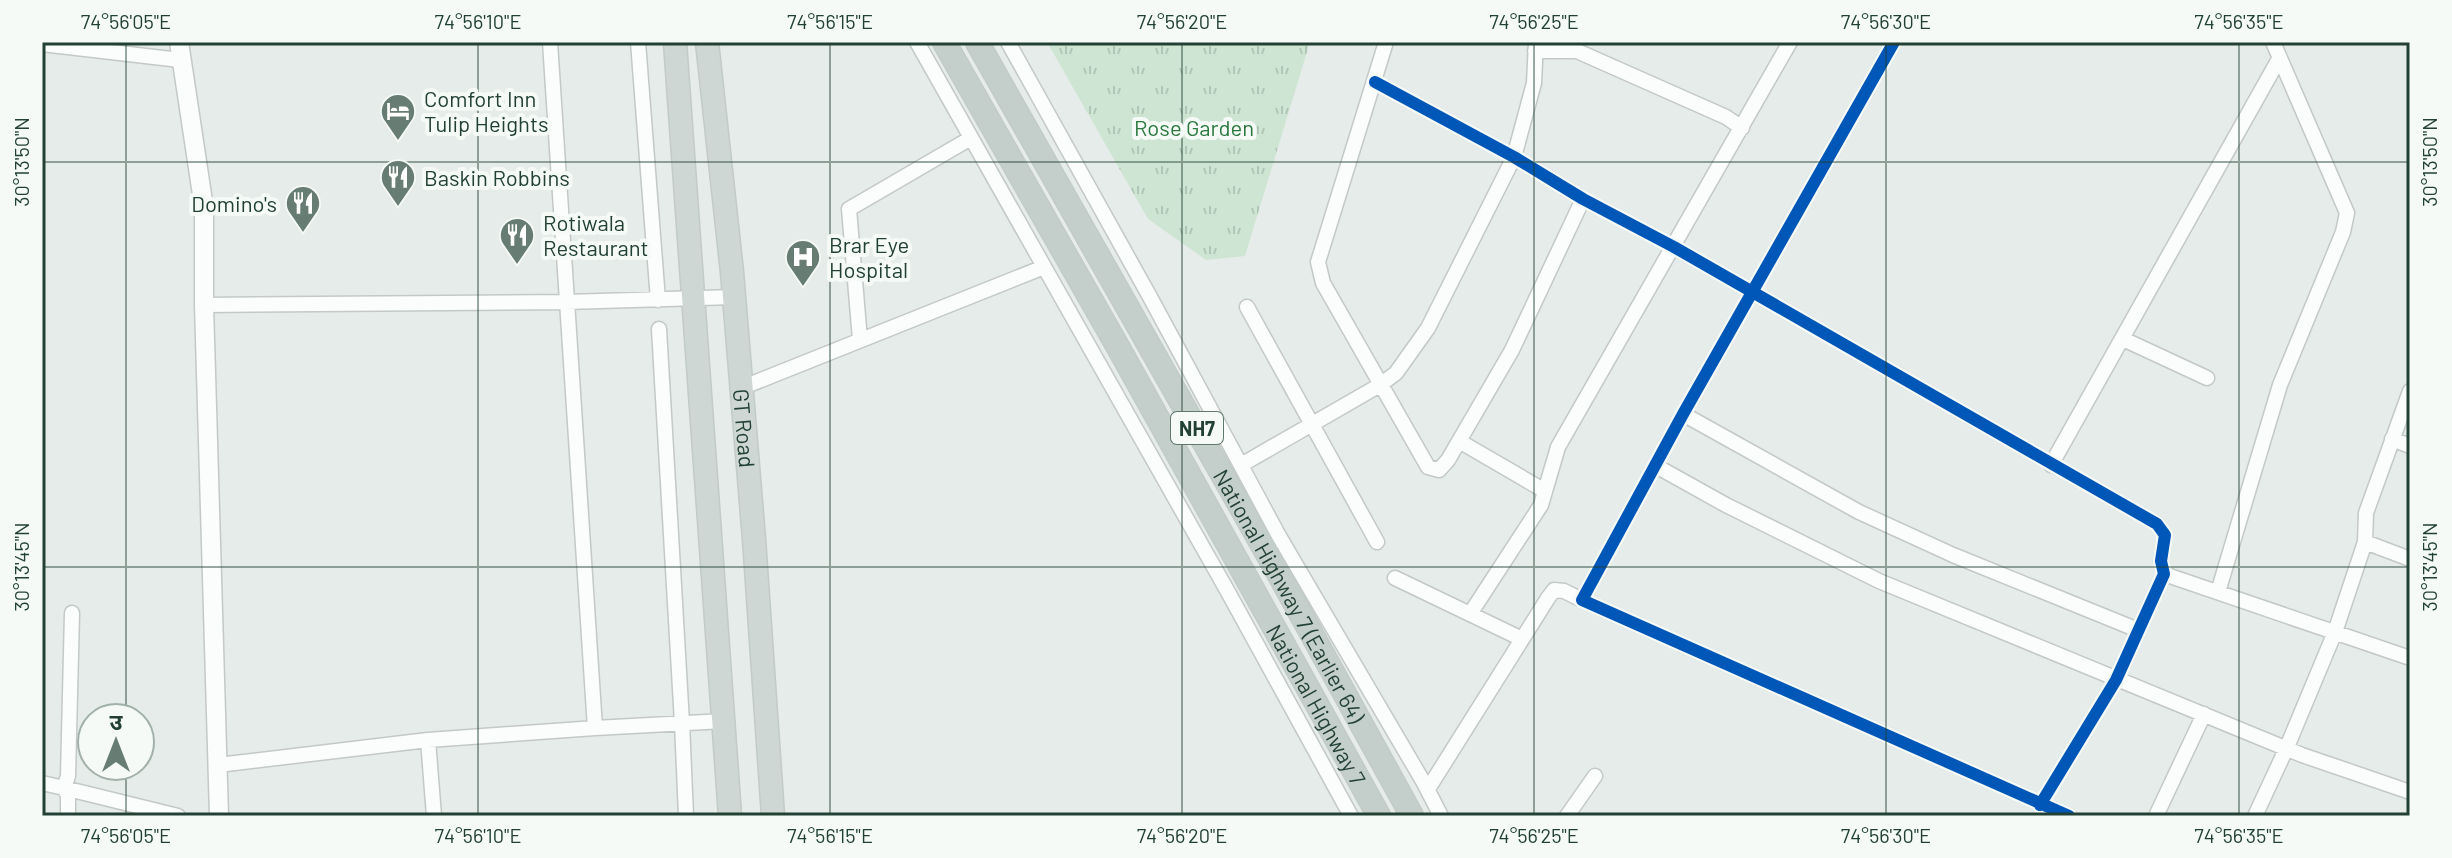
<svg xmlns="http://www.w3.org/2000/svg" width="2452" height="858" font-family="Barlow,'Noto Sans Devanagari',sans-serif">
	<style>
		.park { fill: url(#park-tufts) }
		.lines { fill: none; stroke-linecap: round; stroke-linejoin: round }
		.minor-casing { stroke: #c3c9c6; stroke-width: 17 }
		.tertiary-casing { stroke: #c3c9c6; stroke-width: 21 }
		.primary-casing { stroke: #c2cbc7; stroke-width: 25 }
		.trunk-casing { stroke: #c2cbc7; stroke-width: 25 }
		.minor { stroke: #fbfcfc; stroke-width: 14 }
		.tertiary { stroke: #fbfcfc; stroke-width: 18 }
		.primary { stroke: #ced7d3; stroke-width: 22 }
		.trunk { stroke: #c4ceca; stroke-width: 22 }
		.cycleway-casing { stroke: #f5faf7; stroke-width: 17 }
		.cycleway { stroke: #0057b8; stroke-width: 12 }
		.ticks { fill: none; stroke: #224134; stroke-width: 2; stroke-opacity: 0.45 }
		.labels { text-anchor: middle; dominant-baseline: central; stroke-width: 8; stroke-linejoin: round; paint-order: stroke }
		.shield { fill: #f5faf7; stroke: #61786e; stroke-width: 2 }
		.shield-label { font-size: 20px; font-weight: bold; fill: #224134 }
		.poi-label { font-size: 22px; fill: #224134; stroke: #f5faf7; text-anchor: start }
		.park-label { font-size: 22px; fill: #2b793f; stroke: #f5faf7 }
		.street-label { font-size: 22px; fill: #224134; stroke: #f5faf7 }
		.neatline { fill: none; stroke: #224134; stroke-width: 3 }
		.ticks-label { font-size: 20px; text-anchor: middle; fill: #224134 }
	</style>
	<defs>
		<pattern id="park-tufts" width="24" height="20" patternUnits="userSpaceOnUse" patternTransform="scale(2)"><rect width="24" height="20" fill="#cfe5d3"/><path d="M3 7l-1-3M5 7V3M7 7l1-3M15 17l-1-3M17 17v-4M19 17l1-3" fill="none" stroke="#b1c6b6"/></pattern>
	</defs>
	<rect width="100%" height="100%" fill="#e6ece9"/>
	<!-- park -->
	<path class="park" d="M1047,42h263l-65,214 -39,4 -58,-41z"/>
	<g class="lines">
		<!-- minor casing -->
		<g class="minor-casing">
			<path id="minor" d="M638,42l20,258
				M917,42l311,550 123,224
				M1008,42l142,255 129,239 145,247 17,33
				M1386,42l-68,220 5,21 105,184 11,3 9,-10 64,-110 71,-151
				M1894,42l-211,372 -101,186 487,216
				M42,44l138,16
				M1535,51h42l149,66 16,11
				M1375,82l139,75 69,42 91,48 483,277 8,11 -4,26 3,13 -48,106 -76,125
				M204,305l362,-3 168,-5
				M1247,307l130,235
				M659,329l23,394 4,93
				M2123,339l84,39
				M860,340l-11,-131 122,-71
				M741,388l303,-121
				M2410,391l-44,122 -1,29 45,17
				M1683,414l176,98 94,43 185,75
				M2392,439l18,7
				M1459,441l86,50
				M1241,465l139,-80 16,-12 32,-45 86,-171 20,-74 2,-41
				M2051,465l228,-406
				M1656,466l70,39 153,76 423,174 108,37
				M2164,574l246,84
				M1395,578l127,61
				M2218,592l62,-207 63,-153 4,-19 -74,-171
				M72,613l-4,163 -4,12 114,28
				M1470,614l71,-109 17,-58 232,-405
				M595,728l129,-7
				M428,740l6,76
				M218,765l210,-25 167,-12 -45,-686
				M42,783l22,5 4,7v21
				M1428,789l120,-191 6,-8 10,1 18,9
				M1567,816l28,-40
				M2156,816l48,-102
				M2255,816l32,-69 48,-115 30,-90"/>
		</g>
		<!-- tertiary casing -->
		<g class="tertiary-casing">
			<path id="tertiary" d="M179,42l25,166v97l15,511"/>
		</g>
		<!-- primary casing -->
		<g class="primary-casing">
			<g id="primary">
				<path d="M675,42l55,774"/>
				<path id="s1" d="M707,42l25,230 22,267 19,277"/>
			</g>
		</g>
		<!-- trunk casing -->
		<g class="trunk-casing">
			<g id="trunk">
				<path id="s2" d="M944,42l174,305 261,469"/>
				<path id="s3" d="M977,42l300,529 135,245"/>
			</g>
		</g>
		<!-- minor -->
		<use href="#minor" class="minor"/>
		<!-- tertiary -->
		<use href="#tertiary" class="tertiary"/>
		<!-- primary -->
		<use href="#primary" class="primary"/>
		<!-- trunk -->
		<use href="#trunk" class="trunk"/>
		<!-- cycleway casing -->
		<g class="cycleway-casing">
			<path id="cycleway" d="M1894,42l-211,372 -101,186 487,216
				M1375,82l139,75 69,42 91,48 483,277 8,11 -4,26 3,13 -48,106 -76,125"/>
		</g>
		<!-- cycleway -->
		<use href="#cycleway" class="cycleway"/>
	</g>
	<!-- ticks -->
	<path class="ticks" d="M126,42v676M478,42v774M830,42v774M1182,42v774M1534,42v774M1886,42v774M2239,42v774M42,162h2368M42,567h2368M126,766v50"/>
	<!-- icons -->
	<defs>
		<g id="hotel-pin" transform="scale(1.8)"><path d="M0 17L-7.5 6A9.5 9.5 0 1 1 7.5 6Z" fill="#677d73" stroke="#f5faf7"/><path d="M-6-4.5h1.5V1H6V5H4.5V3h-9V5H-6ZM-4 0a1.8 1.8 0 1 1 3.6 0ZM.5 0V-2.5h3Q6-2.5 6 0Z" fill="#fff"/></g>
		<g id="restaurant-pin" transform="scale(1.8)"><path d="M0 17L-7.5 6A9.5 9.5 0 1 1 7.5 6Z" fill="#677d73" stroke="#f5faf7"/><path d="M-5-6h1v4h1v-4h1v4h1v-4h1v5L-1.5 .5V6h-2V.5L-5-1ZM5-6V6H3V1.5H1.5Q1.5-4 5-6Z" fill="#fff"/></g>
		<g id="hospital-pin" transform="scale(1.8)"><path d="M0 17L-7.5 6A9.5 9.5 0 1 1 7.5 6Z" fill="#677d73" stroke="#f5faf7"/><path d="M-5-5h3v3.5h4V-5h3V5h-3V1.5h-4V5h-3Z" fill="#fff"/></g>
	</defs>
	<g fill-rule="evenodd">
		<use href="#hotel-pin" x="398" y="111"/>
		<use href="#restaurant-pin" x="398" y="177"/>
		<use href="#restaurant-pin" x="303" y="203"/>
		<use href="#restaurant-pin" x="517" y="235"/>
		<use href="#hospital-pin" x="803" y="257"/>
	</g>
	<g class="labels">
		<!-- shield labels -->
		<rect class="shield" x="1171" y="412" width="52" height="32" rx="6"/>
		<g class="shield-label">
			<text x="1197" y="428">NH7</text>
		</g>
		<!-- poi labels -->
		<g class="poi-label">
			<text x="424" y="98">Comfort Inn<tspan x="424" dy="25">Tulip Heights</tspan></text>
			<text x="424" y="177">Baskin Robbins</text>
			<text x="277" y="203" text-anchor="end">Domino's</text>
			<text x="543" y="222">Rotiwala<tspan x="543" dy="25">Restaurant</tspan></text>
			<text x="829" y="244">Brar Eye<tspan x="829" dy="25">Hospital</tspan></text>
		</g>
		<!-- park labels -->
		<g class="park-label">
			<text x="1194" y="127">Rose Garden</text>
		</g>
		<!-- street labels -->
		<g class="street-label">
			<text stroke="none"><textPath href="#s1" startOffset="388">GT Road</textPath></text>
			<text stroke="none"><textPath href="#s3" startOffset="636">National Highway 7 (Earlier 64)</textPath></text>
			<text stroke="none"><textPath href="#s2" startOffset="760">National Highway 7</textPath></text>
		</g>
	</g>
	<!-- border -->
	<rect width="2452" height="858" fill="none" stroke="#f5faf7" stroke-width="88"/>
	<!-- north arrow -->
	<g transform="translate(116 742)"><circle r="38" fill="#f5faf7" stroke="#a1b0a9" stroke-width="2"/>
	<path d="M0-6L14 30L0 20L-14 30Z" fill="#677d73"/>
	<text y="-12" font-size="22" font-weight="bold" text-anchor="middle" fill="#224134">उ</text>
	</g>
	<rect x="44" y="44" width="2364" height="770" class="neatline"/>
	<g class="ticks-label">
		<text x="126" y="29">74°56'05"E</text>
		<text x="478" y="29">74°56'10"E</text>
		<text x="830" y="29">74°56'15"E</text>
		<text x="1182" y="29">74°56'20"E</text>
		<text x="1534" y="29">74°56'25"E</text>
		<text x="1886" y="29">74°56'30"E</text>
		<text x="2239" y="29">74°56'35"E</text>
		<text transform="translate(22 162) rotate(-90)" y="7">30°13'50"N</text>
		<text transform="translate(2430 162) rotate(-90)" y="7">30°13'50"N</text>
		<text transform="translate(22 567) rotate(-90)" y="7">30°13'45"N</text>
		<text transform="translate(2430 567) rotate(-90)" y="7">30°13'45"N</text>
		<text x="126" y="843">74°56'05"E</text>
		<text x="478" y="843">74°56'10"E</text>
		<text x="830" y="843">74°56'15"E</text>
		<text x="1182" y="843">74°56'20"E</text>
		<text x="1534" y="843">74°56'25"E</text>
		<text x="1886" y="843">74°56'30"E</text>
		<text x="2239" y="843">74°56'35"E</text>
	</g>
</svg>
